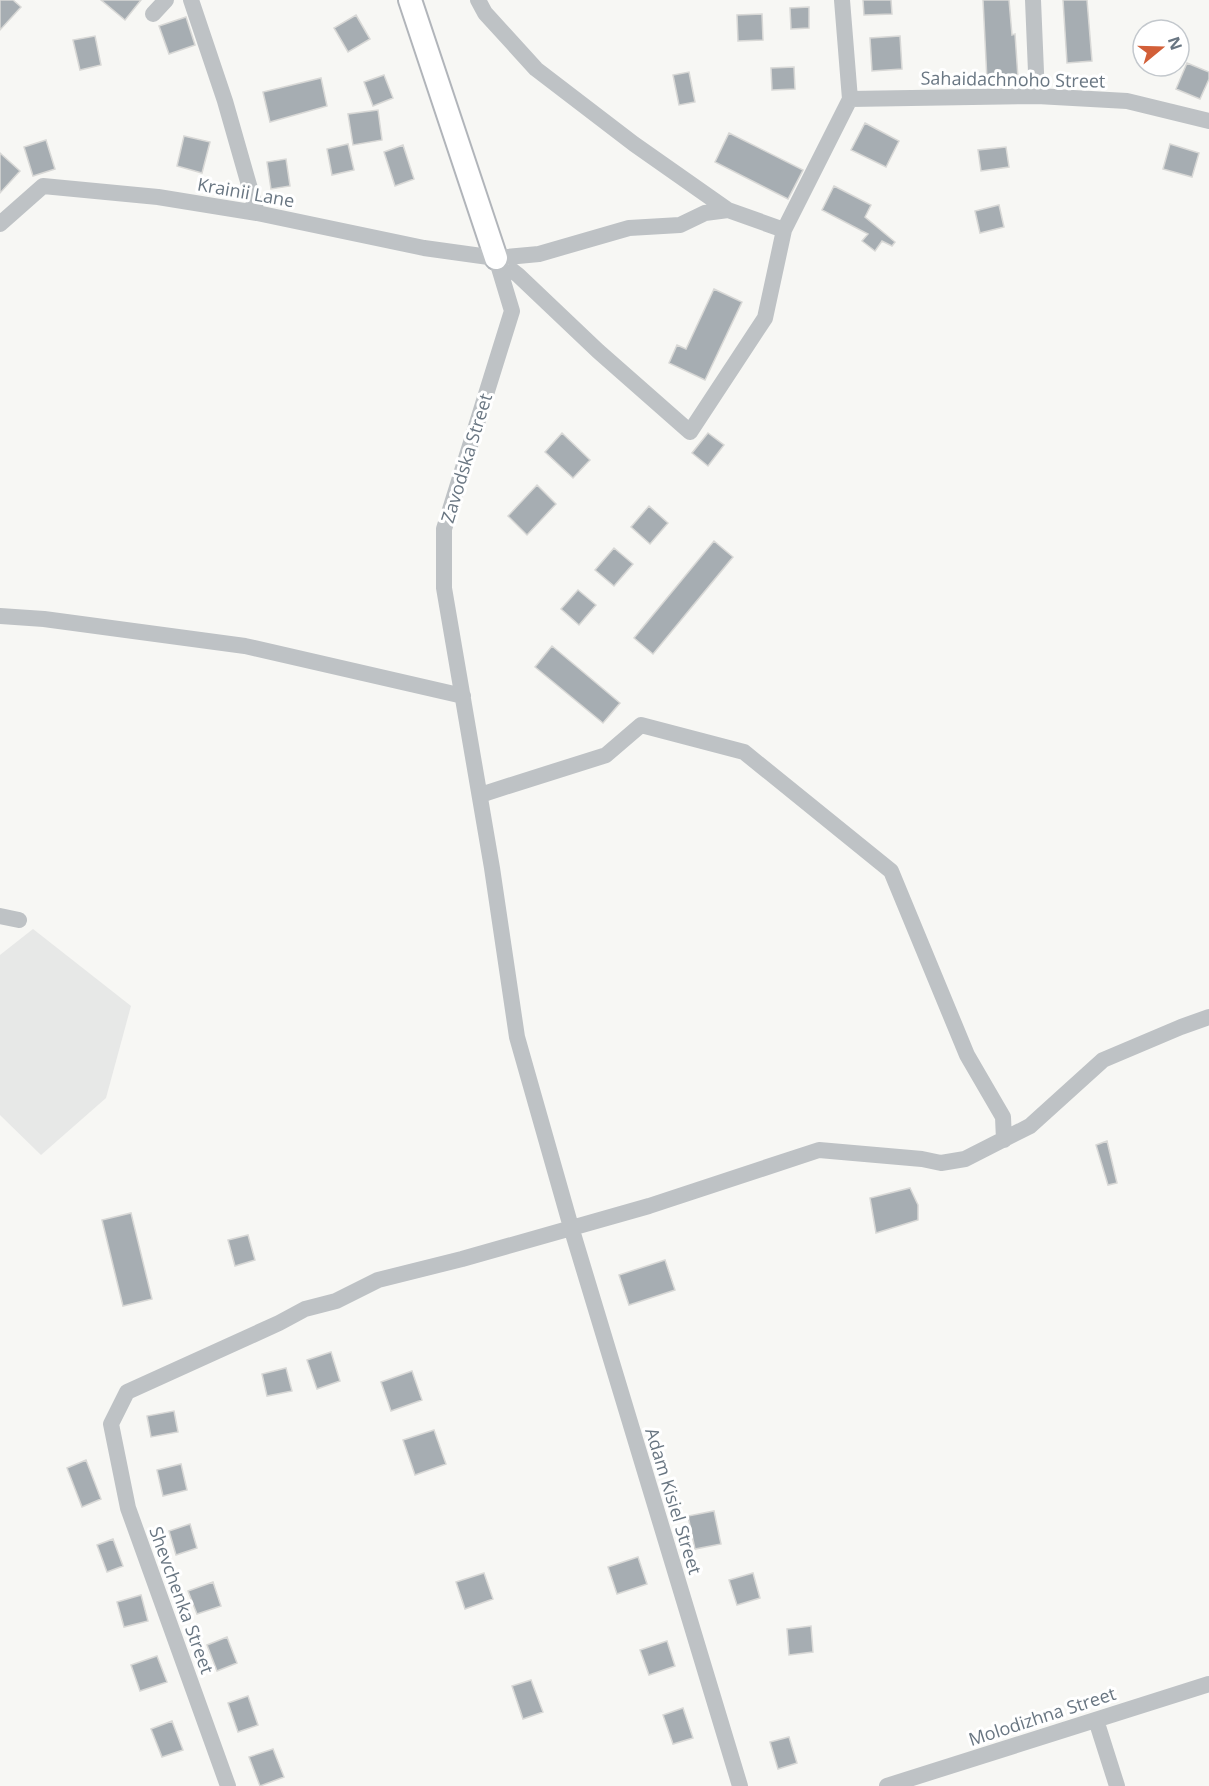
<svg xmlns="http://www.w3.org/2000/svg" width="1209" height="1786" font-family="'Open Sans',sans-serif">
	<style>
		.built { fill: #e7e8e7 }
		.building { fill: #a6adb2; stroke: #d8d8d6; stroke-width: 1.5 }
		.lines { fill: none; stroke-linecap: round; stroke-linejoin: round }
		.secondary-casing { stroke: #b1b5ba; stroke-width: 26 }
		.street { stroke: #bec2c5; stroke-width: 16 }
		.secondary { stroke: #fff; stroke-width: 22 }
		.labels { text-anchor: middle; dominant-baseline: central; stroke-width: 6; stroke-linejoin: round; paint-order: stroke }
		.street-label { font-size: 18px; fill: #697682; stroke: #fff }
	</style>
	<rect width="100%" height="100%" fill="#f7f7f4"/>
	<!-- built -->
	<path class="built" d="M33,929l98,77 -25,92 -65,57 -41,-40v-160z"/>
	<!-- building -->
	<path class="building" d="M0,0h13l8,7 -21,23z
		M101,0h40l-16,20z
		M863,0h28l1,14 -28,1z
		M983,0h26l3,35 3,-1 3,44 -31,2z
		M1063,0h24l5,61 -25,2z
		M809,7v21l-18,1 -1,-21z
		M762,14l1,26 -25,1 -1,-26z
		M356,15l14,24 -22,13 -14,-24z
		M186,17l9,28 -26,9 -10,-28z
		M95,36l6,29 -21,5 -7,-30z
		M900,36l2,33 -30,2 -2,-33z
		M1187,63l22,9v7l-9,20 -24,-10z
		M794,67l1,22 -23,1 -1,-22z
		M689,72l6,30 -16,3 -6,-30z
		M384,75l9,23 -20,8 -9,-24z
		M321,78l6,28 -57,16 -7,-30z
		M378,110l4,30 -29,5 -5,-31z
		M865,123l34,18 -13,26 -35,-17z
		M729,133l74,37 -15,29 -73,-37z
		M184,136l26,6 -8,31 -25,-7z
		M46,140l9,29 -22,7 -9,-29z
		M348,144l6,26 -22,5 -5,-26z
		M1170,144l29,9 -7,24 -29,-8z
		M403,145l11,34 -19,7 -11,-34z
		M1006,147l3,20 -28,4 -3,-21z
		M0,153l20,18 -20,22z
		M286,159l4,27 -19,3 -4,-27z
		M834,186l37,19 -6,12 30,25 -3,4 -10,-5 -7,10 -13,-10 6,-7 -46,-24z
		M999,205l5,22 -24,6 -5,-22z
		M714,289l28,13 -37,78 -36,-17 8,-18 9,4z
		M562,433l28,27 -17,18 -28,-26z
		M708,433l16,12 -16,21 -16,-13z
		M537,485l19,19 -29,31 -19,-19z
		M649,506l19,17 -18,21 -19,-17z
		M714,541l19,16 -80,97 -19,-16z
		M614,548l19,16 -19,22 -19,-16z
		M578,590l18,15 -17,20 -18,-16z
		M552,646l68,57 -17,20 -68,-56z
		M1107,1141l10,42 -9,2 -12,-40z
		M910,1188l8,17v15l-42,13 -6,-35z
		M131,1213l21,86 -29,7 -21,-86z
		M248,1235l7,25 -20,6 -7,-26z
		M665,1260l10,30 -46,15 -10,-30z
		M331,1352l9,29 -23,8 -10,-29z
		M286,1368l6,23 -25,5 -5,-22z
		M412,1371l10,29 -31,11 -10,-29z
		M174,1411l4,21 -27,5 -4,-21z
		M434,1430l12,34 -31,11 -12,-35z
		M86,1460l15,39 -19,8 -15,-39z
		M181,1464l6,26 -24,6 -6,-26z
		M714,1511l7,33 -26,5 -7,-33z
		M190,1524l7,24 -21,7 -7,-24z
		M113,1539l10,27 -16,6 -10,-27z
		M638,1557l9,27 -30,10 -9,-27z
		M484,1573l9,26 -28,10 -9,-27z
		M753,1573l7,25 -23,7 -8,-25z
		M213,1582l8,24 -24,8 -9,-23z
		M141,1595l7,26 -24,6 -7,-25z
		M811,1626l2,26 -24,3 -2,-26z
		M227,1637l10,26 -20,8 -10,-26z
		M667,1641l8,25 -26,9 -9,-25z
		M157,1656l10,26 -27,9 -9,-26z
		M531,1680l12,32 -20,7 -11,-33z
		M248,1696l10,29 -20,7 -10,-29z
		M683,1708l10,30 -20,6 -10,-29z
		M172,1721l11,29 -21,7 -11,-28z
		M789,1737l8,26 -19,6 -8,-27z
		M273,1749l11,28 -24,9 -11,-29z"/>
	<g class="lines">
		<!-- secondary casing -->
		<g class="secondary-casing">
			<path id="secondary" d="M410,0l86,258"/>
		</g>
		<!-- street -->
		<path class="street" d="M191,0l34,101 32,112
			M478,0l7,13 51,56 98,75 94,66 56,20
			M842,0l8,99
			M1033,0l4,96
			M153,14l13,-14
			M850,99l187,-3 90,5 82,20
			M0,224l43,-38 115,11 99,16 167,35 72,10 43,-4 90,-26 51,-3 25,-12 23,-3
			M496,258l16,53 -68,218v59l48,280 25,169 54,190 169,559
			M496,258l22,17 80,76 92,81 75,-114 19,-88 66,-131
			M0,616l44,3 201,27 218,50
			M480,795l126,-40 35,-30 103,27 147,119 76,184 36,62 1,23
			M0,916l19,4
			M1096,1720l21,66
			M228,1786l-100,-278 -17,-84 16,-32 152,-69 26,-14 31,-8 42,-21 84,-21 187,-53 170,-56 103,9 19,4 24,-4 65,-33 73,-66 78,-33 28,-10
			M887,1786l322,-102"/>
		<!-- secondary -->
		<use href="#secondary" class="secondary"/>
	</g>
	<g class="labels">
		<!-- street labels -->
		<g class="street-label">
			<text transform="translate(1013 79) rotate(1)">Sahaidachnoho Street</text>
			<text transform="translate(246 192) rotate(10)">Krainii Lane</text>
			<text transform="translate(466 458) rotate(-73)">Zavodska Street</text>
			<text transform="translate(674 1501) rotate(73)">Adam Kisiel Street</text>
			<text transform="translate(182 1600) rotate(70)">Shevchenka Street</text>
			<text transform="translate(1042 1716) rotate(-18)">Molodizhna Street</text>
		</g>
	</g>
	<!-- north arrow -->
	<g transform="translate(1161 48) rotate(71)"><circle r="28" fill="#ffffff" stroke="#c3c8cd" stroke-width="1.5"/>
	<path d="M0-4.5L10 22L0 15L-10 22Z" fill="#d25f38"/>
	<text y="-9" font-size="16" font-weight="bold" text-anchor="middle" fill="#697682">N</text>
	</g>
</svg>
